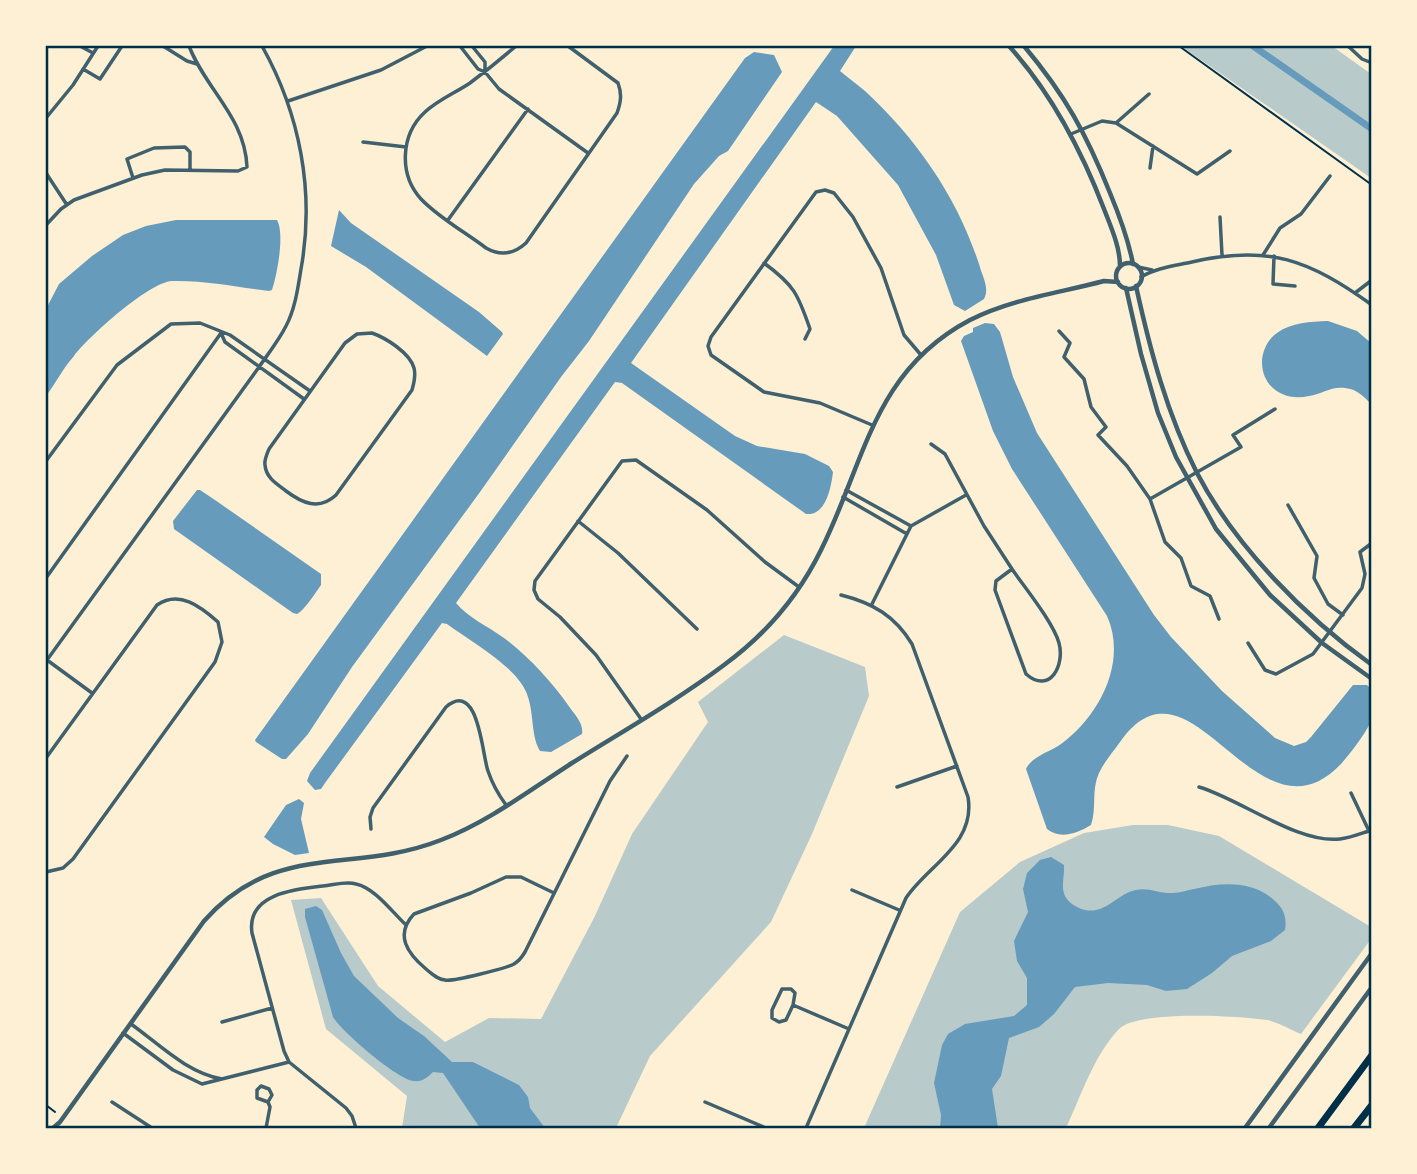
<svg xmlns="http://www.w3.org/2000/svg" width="1417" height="1174" font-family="'Open Sans',sans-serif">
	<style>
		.green { fill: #b9caca }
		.water { fill: #669bbc }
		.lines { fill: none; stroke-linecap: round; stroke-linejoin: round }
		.canal { stroke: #669bbc; stroke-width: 7 }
		.path { stroke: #003049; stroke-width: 2 }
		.minor { stroke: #3f606c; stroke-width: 3.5 }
		.tertiary { stroke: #3f606c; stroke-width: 4.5 }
		.motorway { stroke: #003049; stroke-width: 7 }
		.neatline { fill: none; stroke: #003049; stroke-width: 2.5 }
	</style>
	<rect width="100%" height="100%" fill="#fdf0d5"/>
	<!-- green -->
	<path class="green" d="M1181,46h151l39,28v104z
		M784,635l81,32 4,29 -57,138 -41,88 -121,134 -34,72h-214l5,-32 -81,-67 -35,-129 30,-2 57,88 67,56 44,-24 52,1 54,-103 37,-82 76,-112 -10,-20z
		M1133,825h35l51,11 152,91v12l-70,95c-10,-4 -23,-12 -34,-14 -28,-4 -129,-10 -148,9 -25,26 -38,67 -53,99h-202l96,-216 60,-50 64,-29z"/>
	<!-- water -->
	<path class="water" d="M834,46h22l-16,25c8,7 17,13 25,20 52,48 92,106 114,173 3,12 11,24 5,35l-19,12 -11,-6 -18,-50 -38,-70 -61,-69 -21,-14 -185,261 104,73 22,10 48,8 24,12 4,6c-2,16 -7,44 -27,42l-184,-131 -7,-1 -159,221c11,14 33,24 48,35 25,19 46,42 64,67 6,9 16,18 14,29l-31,18 -11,-1c-9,-15 -6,-36 -12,-54 -8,-29 -57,-55 -81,-73l-5,-1 -117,160 -4,6 -6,1 -8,-9 3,-8z
		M754,52l20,3 8,17 -54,79 -9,5 -25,28 -105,157 -28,36 -81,115 -128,175 -44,67 -22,25h-4l-26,-17 -1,-2 490,-682z
		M339,210l12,13 128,89 23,20 1,2 -16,22 -121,-89 -35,-21z
		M176,220h101c8,14 0,55 -5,70l-3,1c-32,-4 -65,-11 -97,-10 -23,1 -84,56 -98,75 -11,12 -18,27 -28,40v-87l13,-25 33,-28 31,-21 23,-9z
		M1328,321l29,10 14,12v61c-8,-8 -14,-15 -26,-16 -14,-2 -23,6 -36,8 -25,6 -48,-9 -47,-36 1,-10 6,-21 15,-27 15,-11 33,-11 51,-12z
		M985,323l9,1 6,8 13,45 24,56 117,182 17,22 51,54 53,47 19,8 12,-4 5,-5 42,-52h14l4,4c1,9 3,23 0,32 -5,12 -21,33 -30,43 -85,89 -150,-124 -221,-22 -7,10 -16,20 -21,31 -8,17 -2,35 -8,52 -13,8 -31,15 -44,4l-21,-60c6,-13 24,-17 35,-25 37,-27 67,-81 46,-128l-95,-147 -19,-38 -32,-90 3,-5 9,-4v-4z
		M197,490h3l15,10 106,74v11c-5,7 -17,26 -24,29l-4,-1 -119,-84 -1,-8z
		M299,799l5,4 -3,16 8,34 -14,2 -22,-11 -9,-7 22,-32z
		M1051,857l13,8c1,16 -8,31 13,42 26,13 38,-13 59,-17 13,-3 24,4 37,3 7,0 14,-3 21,-4 28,-7 59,-9 81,12 9,8 12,17 10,29l-14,11 -39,15 -20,17 -25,16 -21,2 -19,-6 -39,-2 -33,4 -21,27 -15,13 -30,11 -8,38 -9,13 6,39h-58l1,-13 -7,-32 8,-38 6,-11 17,-10 49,-8 13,-11v-27l-10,-17 -3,-20 14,-29 -5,-23 4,-16 13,-13z
		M316,906l6,4 19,43 13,23 44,42 26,18 28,26h21l46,23 9,12 2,11 15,20h-65l-37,-55 -10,-1c-6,6 -11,10 -19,9 -15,0 -74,-51 -81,-64l-28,-100v-8z"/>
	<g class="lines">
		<!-- canal -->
		<path class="canal" d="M1253,46l119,83"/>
		<!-- path -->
		<path class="path" d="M1179,46l193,139
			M46,1105l9,7"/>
		<!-- minor -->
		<path class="minor" d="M80,46l13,7
			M163,46l24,15 10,3
			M460,46l18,23 7,3 14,17 89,64
			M472,46l13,16v10
			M516,46c-15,13 -30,25 -46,37 -15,10 -32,17 -45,29 -25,23 -26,63 -4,87 18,19 44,33 65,49 14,8 28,6 40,-5l91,-130c4,-11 5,-19 1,-30l-50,-37
			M1348,46l14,13 10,4
			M83,69l17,10 22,-33
			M288,101l93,-31 46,-24
			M46,118l27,-33 25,-39
			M1116,123l33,-29
			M1071,134l31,-13 14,2 81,51 33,-23
			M363,142l43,5
			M1150,168l3,-22
			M46,173l21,32
			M133,178l-6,-19 27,-11 31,-1 5,5v18
			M1220,217l2,38
			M448,220l80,-111
			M46,225l15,-16 13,-9 68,-25 23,-5 73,1 9,-4c-2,-50 -41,-77 -58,-121
			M1263,255l17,-27 21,-14 29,-38
			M1274,256l-1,28 22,2
			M764,263c30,22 34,31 46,66l-5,10
			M1138,267l14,3
			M1141,277c15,-9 33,-11 51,-15 77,-18 117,-2 180,43
			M1355,293l17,-13
			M1059,331l11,12 -6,14 20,22 7,28 15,20 -8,8 29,31 23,33 15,43 16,16 10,28 19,10 9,23
			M221,333l4,9 79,57
			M372,333c14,5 38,20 42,35 2,7 0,15 -2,22l-76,105c-17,16 -34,8 -50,-4 -9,-7 -20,-13 -21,-26 -1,-5 2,-11 4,-16l76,-106 12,-9z
			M872,425l-52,-22 -56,-11 -53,-37 -3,-9 3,-9 105,-145 9,-2 9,3 19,24 28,51 23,67 17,20
			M931,444l14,10 39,72 28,43
			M46,461l71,-96 54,-41 29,-1 30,12 80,56
			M846,490l65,36
			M843,497l64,37
			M1150,499l91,-52 -8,-12 42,-26
			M1288,505l29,51 -3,22 14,26 15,11
			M578,521l40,32 79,76
			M1012,569c13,19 41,53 47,74 6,22 -9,52 -33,31l-31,-84 1,-9z
			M46,578l175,-245
			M872,604l39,-78 55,-31
			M1248,643l17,27 11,4 37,-20 49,-66 3,-14 -5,-22 12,-9
			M47,660l212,-293c9,-13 20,-27 27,-41 9,-17 12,-38 15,-57 14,-77 -1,-155 -39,-223
			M47,660l45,33
			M641,719l-45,-64 -36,-38 -22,-18 -4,-9 1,-9 87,-120 14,-1 71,50 58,52 34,25
			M46,758l111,-153c22,-15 43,1 61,17l4,20 -7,20 -142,197 -10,9 -17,4
			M897,787l60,-21
			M1199,787c41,12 99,57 141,52 10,-1 22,-6 32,-9
			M1351,793l18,38
			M371,829l-1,-12 3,-9 73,-101c33,-28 36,48 42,64 4,12 10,23 18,34
			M852,890l47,20
			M554,893l-33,-16h-15l-35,16 -57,21c-20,21 -6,40 12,55 6,5 11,10 19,11 7,2 62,-12 69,-16 5,-3 8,-7 11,-12l85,-171 17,-25
			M793,1005l2,-12 -4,-4h-9l-10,21v8l7,4 7,-2 7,-15 56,24
			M222,1022l50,-14
			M131,1024c28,20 56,49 91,55
			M123,1033l50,37 29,14 87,-22 57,46 6,8 4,12
			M289,1062l-5,-11 -32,-118c-6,-39 43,-44 71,-47 11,-1 23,-5 33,-2 19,4 36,28 50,41
			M112,1102l40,26
			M705,1102l61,26
			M266,1128l4,-21 -2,-5 4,-7 -3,-6 -8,-3 -4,4v8l11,4
			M806,1128l100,-230c22,-33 70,-54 62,-101l-56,-153c-17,-28 -39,-41 -71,-49"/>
		<!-- tertiary -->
		<path class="tertiary" d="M1009,46c43,48 72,103 95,163 7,18 16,38 16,57
			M1024,46c41,49 62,87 86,147 10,24 18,45 23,71
			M1116 276a13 13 0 1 1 26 0a13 13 0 1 1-26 0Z
			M1136,286c14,64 31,128 61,187 38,73 108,144 175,192
			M1126,288l15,66 17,59 18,44 40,72 54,66 52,48 50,36
			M53,1128l7,-6 144,-201c72,-81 148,-46 237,-81 47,-18 89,-50 131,-77 51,-32 104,-62 152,-98 41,-30 75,-70 97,-115 44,-88 52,-179 149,-230 41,-21 89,-27 134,-39l14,1
			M1245,1128l127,-175
			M1269,1128l103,-141"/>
		<!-- motorway -->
		<path class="motorway" d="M1318,1128l54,-73
			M1354,1128l18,-23"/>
	</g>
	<!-- border -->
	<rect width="1417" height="1174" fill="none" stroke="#fdf0d5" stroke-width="94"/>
	<rect x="47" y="47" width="1323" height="1080" class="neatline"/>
</svg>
